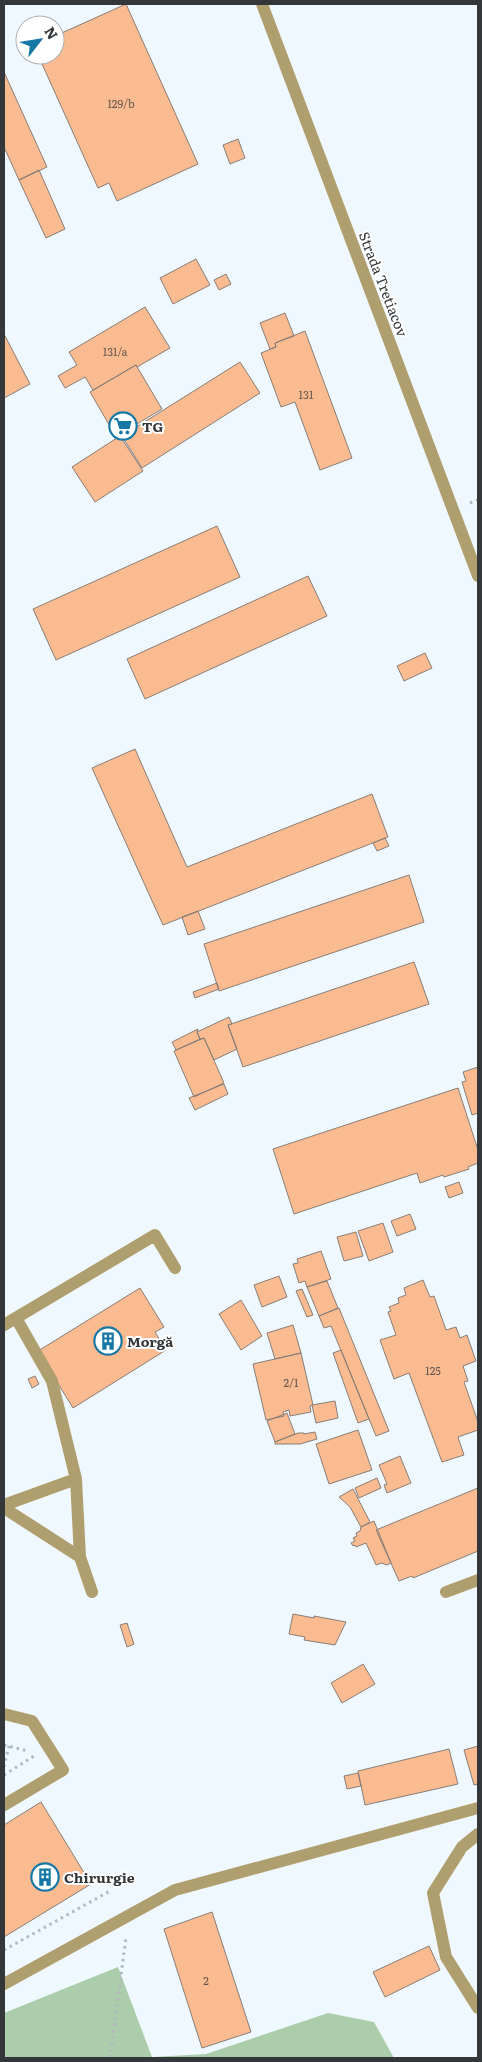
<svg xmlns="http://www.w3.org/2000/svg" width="482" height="2062" font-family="Literata,serif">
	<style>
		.green { fill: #accdab }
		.building { fill: #fbbb90; stroke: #877d77 }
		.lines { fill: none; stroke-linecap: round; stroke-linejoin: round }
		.path { stroke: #b1b8be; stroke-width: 3; stroke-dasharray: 2.5 4; stroke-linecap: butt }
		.service { stroke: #b09f6e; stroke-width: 12 }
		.tertiary { stroke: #b09f6e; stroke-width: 12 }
		.labels { text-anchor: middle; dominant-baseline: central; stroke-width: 4; stroke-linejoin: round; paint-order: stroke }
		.number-label { font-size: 11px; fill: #655850 }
		.street-label { font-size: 14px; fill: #33373a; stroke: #fff }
		.poi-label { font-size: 14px; font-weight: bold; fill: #33373a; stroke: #fff; text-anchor: start }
	</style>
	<rect width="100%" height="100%" fill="#f0f8ff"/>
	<!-- green -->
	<path class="green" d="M118,1967l34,90 54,-3 122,-41 46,9 20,36h-390v-45z"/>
	<!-- building -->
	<path class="building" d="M126,4l72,160 -81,37 -8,-18 -11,5 -60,-133h17v-19z
		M4,72l43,95 -28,13 -15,-33z
		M238,139l7,19 -15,6 -7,-19z
		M39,170l26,59 -19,9 -27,-58z
		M196,259l14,26 -37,19 -13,-26z
		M226,274l5,10 -12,6 -5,-10z
		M145,307l25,41 -33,19 -1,-2 -43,25 -8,-13 -20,11 -7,-12 19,-11 -8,-13z
		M285,313l9,23 -19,7 1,4 -6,2 -10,-26z
		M305,331l47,127 -32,12 -25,-68 -14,5 -20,-54 15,-6 -1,-4z
		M4,334l26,50 -26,14z
		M240,362l20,31 -118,75 -20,-32z
		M136,365l26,44 -40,24 -5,-8 -6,3 -21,-36z
		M120,436l23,35 -48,31 -23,-35z
		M217,526l23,51 -184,83 -23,-51z
		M308,576l19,40 -182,83 -18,-40z
		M425,653l7,15 -28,13 -7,-15z
		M135,749l52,118 185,-73 16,43 -225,88 -71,-157z
		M385,838l4,8 -12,5 -4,-8z
		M409,875l15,47 -205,69 -15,-47z
		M198,911l7,18 -17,6 -6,-18z
		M414,962l15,42 -186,63 -15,-42z
		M217,983l2,6 -24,9 -2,-6z
		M229,1017l3,7 -4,1 9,24 -23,11 -10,-22 -4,1 -3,-7z
		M198,1029l-1,3 3,7 -24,11 -4,-8z
		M204,1038l20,45 -30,14 -20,-46z
		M478,1067v46l-6,2 -10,-33 4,-1 -3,-9z
		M224,1084l4,10 -33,16 -6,-12z
		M458,1088l20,62v13l-10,4 1,2 -25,8 -1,-2 -23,8 -3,-10 -123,41 -21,-65z
		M459,1182l4,11 -14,5 -4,-11z
		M410,1214l6,15 -19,7 -6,-15z
		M383,1223l10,29 -24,9 -11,-30z
		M356,1232l7,24 -19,5 -7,-24z
		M321,1251l10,28 -24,8 -2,-6 -6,2 -6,-19 5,-1 -1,-4z
		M279,1276l8,21 -25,10 -8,-22z
		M423,1280l7,17 4,-1 12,34 10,-3 4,11 7,-3 9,26 -13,5 5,15 -4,1 14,40v8l-20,7 6,18 -22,7 -33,-89 -15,6 -14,-39 16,-5 -8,-23 3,-1 -2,-4 10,-4 -1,-5 8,-3 -2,-7z
		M327,1281l11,27 -19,8 -12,-29z
		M140,1288l24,39 -9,5 11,18 -93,58 -35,-57z
		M302,1289l11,26 -6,2 -11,-26z
		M241,1300l21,36 -21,14 -22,-36z
		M339,1308l50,123 -13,5 -45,-110 -7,2 -5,-12z
		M293,1325l8,28 -26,6 -8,-26z
		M341,1350l28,69 -11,4 -25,-70z
		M301,1353l12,52 -3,1 1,6 -21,4 -1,-6 -6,2 1,4 -18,4 -13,-56z
		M35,1376l4,8 -7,4 -4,-9z
		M335,1401l3,17 -22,5 -4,-18z
		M287,1413l8,21 -20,8 -8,-21z
		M358,1430l14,40 -43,14 -13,-40z
		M315,1432l2,7 -17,5h-25v-2l23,-9h6v1z
		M400,1456l11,27 -24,10 -3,-8 3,-1 -8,-19z
		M377,1478l4,10 -22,10 -4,-10z
		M478,1488v63l-65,27 -1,-2 -13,5 -23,-51z
		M353,1489l17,33 -9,5 -11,-20 -11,-10z
		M374,1521l17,42 -4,2 -6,-2 -5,2 -10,-22 -10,4 -1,-2 -2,1 -2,-3 4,-2 -2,-3 4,-2 -1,-3 4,-2 1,-4z
		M293,1614l21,4v-2l32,6 -11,23 -31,-5 1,-3 -16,-3z
		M127,1623l7,21 -7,3 -7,-22z
		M363,1664l12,20 -33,19 -11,-20z
		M478,1746v38l-4,1 -10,-35z
		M449,1749l9,35 -93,21 -7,-34z
		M358,1773l3,13 -14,3 -3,-13z
		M41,1802l50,82 -87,53v-112z
		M212,1912l39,120 -49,16 -38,-119z
		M429,1946l11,24 -55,27 -12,-25z"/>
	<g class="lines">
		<!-- path -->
		<path class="path" d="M470,503l8,-3
			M4,1745l24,6
			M4,1767l5,-21
			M4,1775l30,-19
			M4,1950l106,-59
			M110,2058l16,-120"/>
		<!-- service -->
		<path class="service" d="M16,1318l36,63 24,98 4,78
			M4,1325l151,-90 20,33
			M4,1505l72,-26
			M4,1508l76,49 12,35
			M446,1592l32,-12
			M4,1714l28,7 31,49 -59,35
			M478,1834l-16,13 -29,46 13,64 32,51
			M4,1984l171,-94 303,-82"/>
		<!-- tertiary -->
		<path class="tertiary" d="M262,4l216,572"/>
	</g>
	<!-- icons -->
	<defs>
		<g id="supermarket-ring" transform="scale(1.4375)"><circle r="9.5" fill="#fff" stroke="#1577a3" stroke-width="1.5"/><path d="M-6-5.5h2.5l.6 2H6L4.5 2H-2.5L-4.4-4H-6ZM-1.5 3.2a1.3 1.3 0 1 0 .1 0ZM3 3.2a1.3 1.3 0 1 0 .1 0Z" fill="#1577a3"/></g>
		<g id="building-ring" transform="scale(1.4375)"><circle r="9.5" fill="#fff" stroke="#1577a3" stroke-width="1.5"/><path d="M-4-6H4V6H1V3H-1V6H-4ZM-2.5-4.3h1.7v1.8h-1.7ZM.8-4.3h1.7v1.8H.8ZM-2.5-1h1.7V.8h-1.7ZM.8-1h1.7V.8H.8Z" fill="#1577a3"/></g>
	</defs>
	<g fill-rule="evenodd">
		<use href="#supermarket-ring" x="123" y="426"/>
		<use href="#building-ring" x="108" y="1341"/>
		<use href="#building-ring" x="45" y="1877"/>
	</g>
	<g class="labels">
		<!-- number labels -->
		<g class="number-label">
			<text x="121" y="103">129/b</text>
			<text x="115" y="351">131/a</text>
			<text x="306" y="394">131</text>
			<text x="433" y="1370">125</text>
			<text x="291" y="1382">2/1</text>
			<text x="206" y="1980">2</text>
		</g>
		<!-- street labels -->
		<g class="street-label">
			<text transform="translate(384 284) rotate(69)">Strada Tretiacov</text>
		</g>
		<!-- poi labels -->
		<g class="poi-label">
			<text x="142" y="426">TG</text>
			<text x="127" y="1341">Morgă</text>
			<text x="64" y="1877">Chirurgie</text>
		</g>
	</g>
	<!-- border -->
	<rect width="482" height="2062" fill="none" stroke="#33373a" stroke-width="10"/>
	<!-- north arrow -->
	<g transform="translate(40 40) rotate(59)"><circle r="24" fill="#ffffff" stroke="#adafb0"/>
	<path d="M0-4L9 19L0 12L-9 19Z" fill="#1577a3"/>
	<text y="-8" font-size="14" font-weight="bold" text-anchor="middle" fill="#33373a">N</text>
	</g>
</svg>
